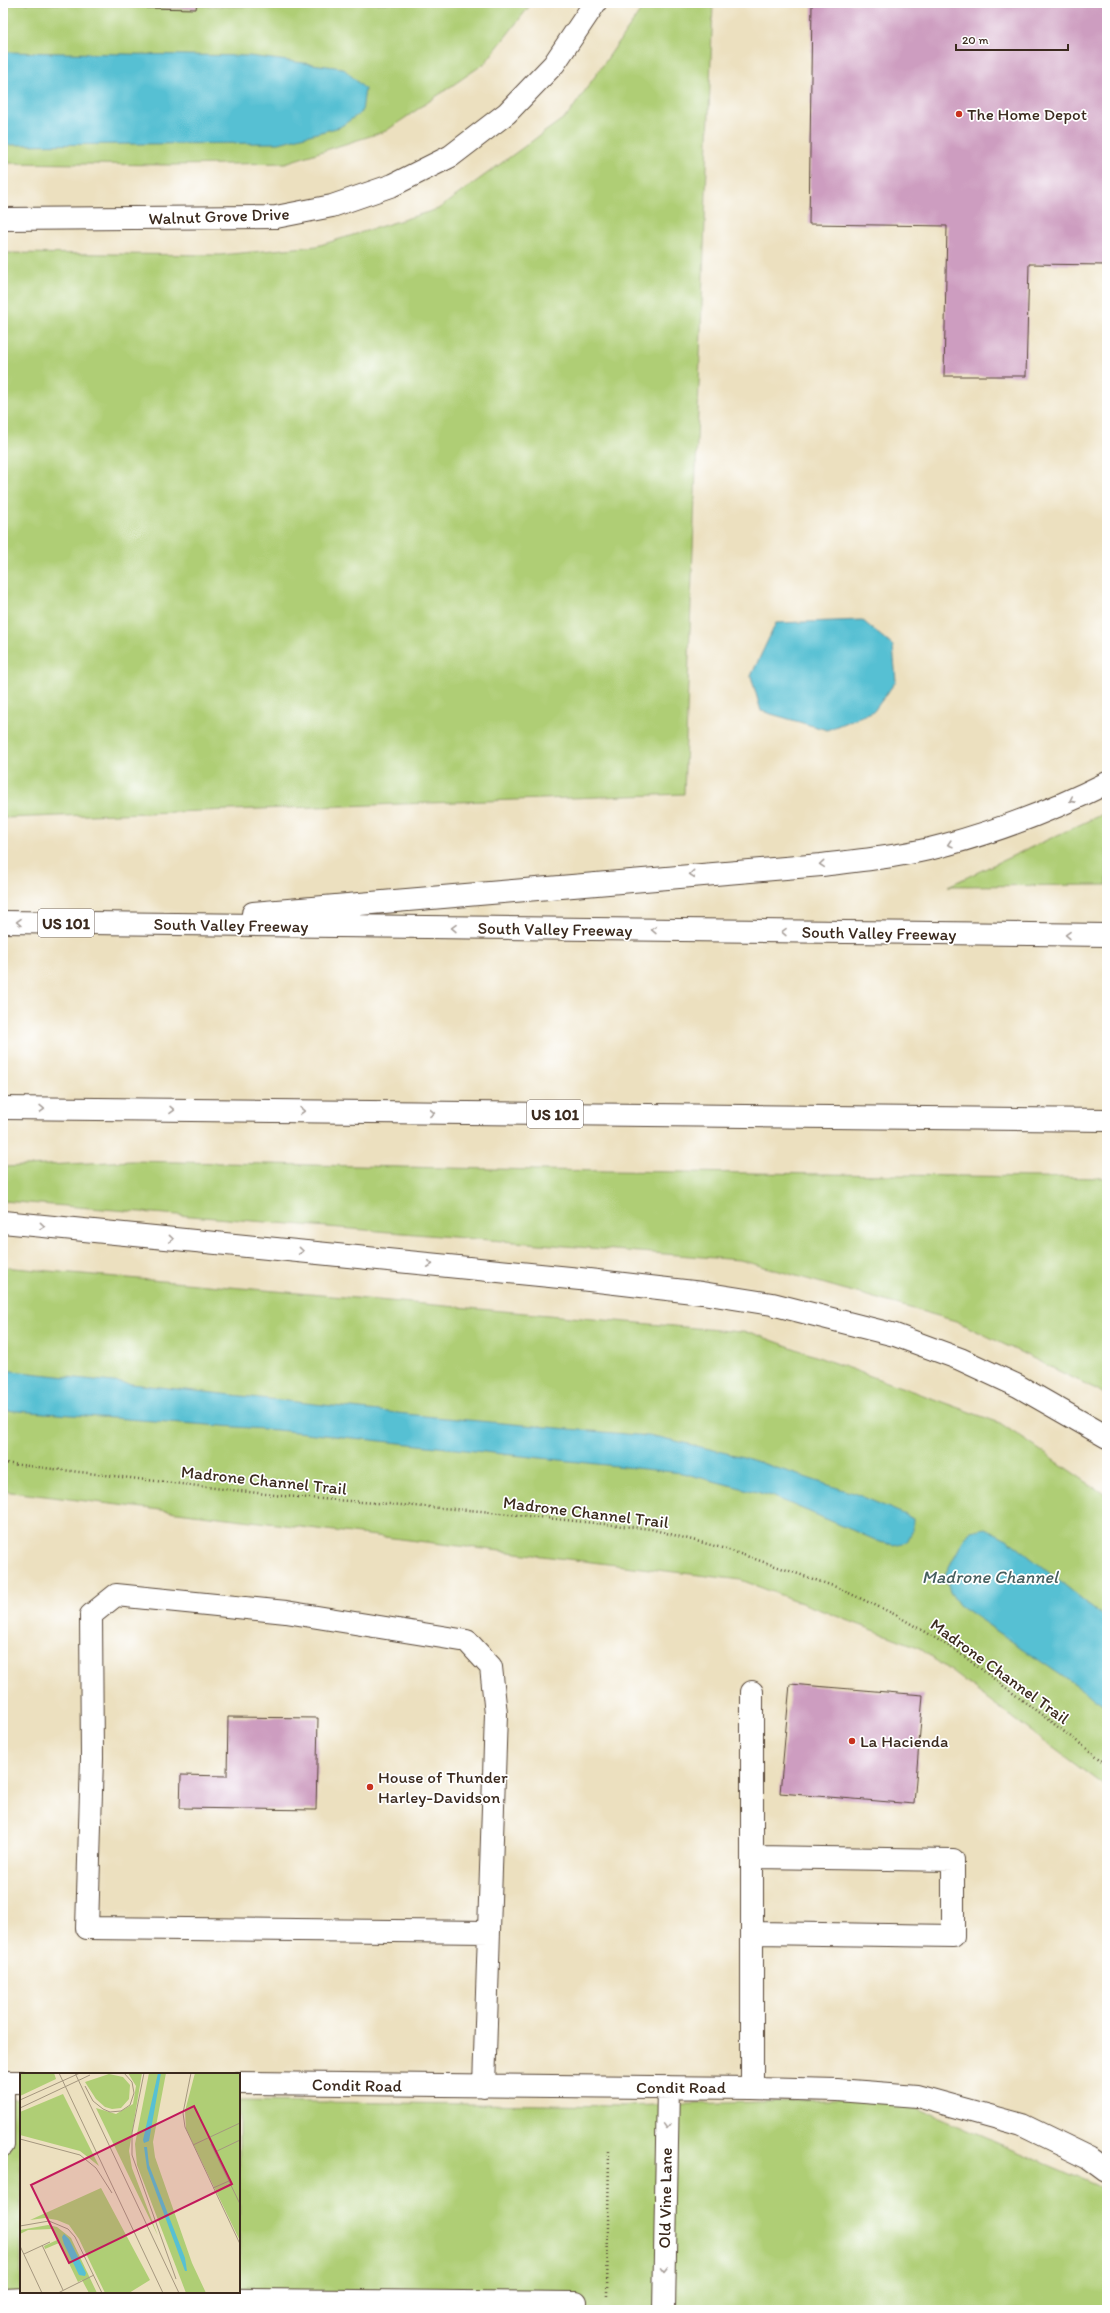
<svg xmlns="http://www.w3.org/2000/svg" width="1110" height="2313" font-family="Itim,sans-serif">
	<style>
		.green { fill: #afce75; stroke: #757c4a }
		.water { fill: #57c0d3; stroke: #497578 }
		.building { fill: #cd9dc0 }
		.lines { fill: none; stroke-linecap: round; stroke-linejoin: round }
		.minor-casing { stroke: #564536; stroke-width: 24 }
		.highway-casing { stroke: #564536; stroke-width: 24 }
		.path { stroke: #564536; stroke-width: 2.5; stroke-dasharray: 1 3; stroke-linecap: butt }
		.minor { stroke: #fff; stroke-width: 22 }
		.highway { stroke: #fff; stroke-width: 22 }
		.oneway { stroke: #a79f9a }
		.poi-dot { fill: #c8321e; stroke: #fff; stroke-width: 1.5 }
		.labels { text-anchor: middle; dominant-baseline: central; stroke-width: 3.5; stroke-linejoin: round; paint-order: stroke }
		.shield { fill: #fff; stroke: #766a62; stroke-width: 1 }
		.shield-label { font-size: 16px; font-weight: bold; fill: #3b2a1e }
		.poi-label { font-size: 17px; fill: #3b2a1e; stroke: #fff; text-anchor: start }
		.street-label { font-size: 17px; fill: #3b2a1e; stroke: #fff }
		.water-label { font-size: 18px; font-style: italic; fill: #455e5d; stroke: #fff }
		.inset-road { fill: none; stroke: #a5977f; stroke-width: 1 }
		.view { fill: #c2185b; fill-opacity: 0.15; stroke: #c2185b; stroke-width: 2 }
		.inset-edge { fill: none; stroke: #3b2a1e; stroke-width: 2 }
	</style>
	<rect width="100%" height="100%" fill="#fff"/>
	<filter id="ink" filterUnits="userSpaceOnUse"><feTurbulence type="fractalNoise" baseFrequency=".025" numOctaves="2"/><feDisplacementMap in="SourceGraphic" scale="8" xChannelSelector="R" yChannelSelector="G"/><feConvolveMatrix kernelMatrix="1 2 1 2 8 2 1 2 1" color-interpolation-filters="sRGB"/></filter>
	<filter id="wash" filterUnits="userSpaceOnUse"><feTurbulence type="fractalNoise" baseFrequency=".012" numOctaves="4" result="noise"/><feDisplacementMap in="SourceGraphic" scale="16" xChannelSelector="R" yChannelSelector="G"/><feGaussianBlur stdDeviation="0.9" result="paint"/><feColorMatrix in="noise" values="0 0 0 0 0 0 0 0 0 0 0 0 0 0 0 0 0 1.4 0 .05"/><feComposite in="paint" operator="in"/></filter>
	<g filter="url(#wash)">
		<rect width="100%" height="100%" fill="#ece0bf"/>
		<!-- green -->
		<path class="green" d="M3,3l289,4v-4h240l-47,60 -99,68 -101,32 -112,2 -170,-2z
			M646,3h67l-29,791 -681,24v-565l217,2 97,-9 121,-37 130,-94z
			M1107,812v73l-159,1z
			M132,1161l406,9 569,8v218l-9,-6 -142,-69 -216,-61 -737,-59v-34z
			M3,1267l749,66 248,90 107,73v292l-189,-141 -177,-67 -738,-89z
			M3,2098l18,1v193h218v-191l383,5 270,-8 215,92v120h-1104z"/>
		<!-- water -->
		<path class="water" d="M3,52l246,4 94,12 22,21 -3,23 -22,15 -61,16 -276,2z
			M862,620l31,26 3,35 -22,30 -47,19 -66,-19 -10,-35 25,-53z
			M3,1370l431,47 225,20 84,20 113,37 50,21 7,4v11l-6,12 -13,3 -14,-3 -108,-46 -90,-23 -405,-43 -274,-20z
			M985,1528l22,11 100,80v88l-148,-102 -9,-13 -5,-18 19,-35 7,-8z"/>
		<g id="blocks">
			<!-- building -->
			<path class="building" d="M147,3h50l-1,6 -49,-1z
				M812,3h295v262l-78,-1 -3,112h-82l3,-150 -138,-2z
				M790,1684l133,11 -9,109 -134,-11z
				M228,1717l90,1 -2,92 -136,-2 1,-33 46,1z"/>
		</g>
	</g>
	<g filter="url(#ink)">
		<use href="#blocks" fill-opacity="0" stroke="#564536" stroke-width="1"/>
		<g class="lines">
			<!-- minor casing -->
			<g class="minor-casing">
				<path id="minor" d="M3,219l273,-2 56,-11 61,-21 58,-29 56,-43 47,-49 41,-61
					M752,1692v396
					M752,1857l201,3v76l-200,-3
					M3,2082h18
					M239,2083l513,5 85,2 80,6 105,29 66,32 19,14
					M484,2086l12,-372 -5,-47 -24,-26 -181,-29 -170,-17 -25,20 1,143 -5,170 402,4
					M3,2145v-63
					M3,2300l48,-2 525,5
					M664,2310l4,-223"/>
			</g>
			<!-- highway casing -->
			<g class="highway-casing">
				<path id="highway" d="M253,913l568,-48c42,-5 84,-9 124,-20 56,-15 110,-36 162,-62
					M3,922l1104,13
					M3,1108l1104,12
					M3,1222l577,57 122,14 70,11 123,31 65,24 58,27 89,51"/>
			</g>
			<!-- path -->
			<path class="path" d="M3,1463l280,33 198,15 170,18 75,20 110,38 60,28 61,36 150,113
				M607,2296l2,-146"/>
			<!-- minor -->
			<use href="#minor" class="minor"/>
			<!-- highway -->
			<use href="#highway" class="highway"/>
		</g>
		<!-- one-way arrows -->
		<defs><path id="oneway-chevron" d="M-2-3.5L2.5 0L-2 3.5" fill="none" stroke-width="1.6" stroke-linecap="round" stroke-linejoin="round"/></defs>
		<g class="oneway">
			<use href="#oneway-chevron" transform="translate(1072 800) rotate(154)"/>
			<use href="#oneway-chevron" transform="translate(950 844) rotate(163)"/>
			<use href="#oneway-chevron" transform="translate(822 864) rotate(175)"/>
			<use href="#oneway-chevron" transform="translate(692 874) rotate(175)"/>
			<use href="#oneway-chevron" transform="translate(19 922) rotate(-179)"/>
			<use href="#oneway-chevron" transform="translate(454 928) rotate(-179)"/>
			<use href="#oneway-chevron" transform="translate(654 930) rotate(-179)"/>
			<use href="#oneway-chevron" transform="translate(784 932) rotate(-179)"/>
			<use href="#oneway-chevron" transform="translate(1068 935) rotate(-179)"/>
			<use href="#oneway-chevron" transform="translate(42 1109) rotate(1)"/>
			<use href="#oneway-chevron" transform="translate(172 1110) rotate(1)"/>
			<use href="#oneway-chevron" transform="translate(302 1111) rotate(1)"/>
			<use href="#oneway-chevron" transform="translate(432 1113) rotate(1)"/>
			<use href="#oneway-chevron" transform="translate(42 1226) rotate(6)"/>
			<use href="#oneway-chevron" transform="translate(171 1239) rotate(6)"/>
			<use href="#oneway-chevron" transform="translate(301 1251) rotate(6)"/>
			<use href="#oneway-chevron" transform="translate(430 1264) rotate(6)"/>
			<use href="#oneway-chevron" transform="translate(667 2126) rotate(92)"/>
			<use href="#oneway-chevron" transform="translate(664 2270) rotate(91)"/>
		</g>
	</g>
	<!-- markers -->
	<g class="poi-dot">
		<circle cx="959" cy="114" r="4"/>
		<circle cx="852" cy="1741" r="4"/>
		<circle cx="370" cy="1787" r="4"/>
	</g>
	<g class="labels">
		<!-- shield labels -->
		<g class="shield">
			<rect x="38" y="909" width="56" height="28" rx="3"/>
			<rect x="527" y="1100" width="56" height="28" rx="3"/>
		</g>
		<g class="shield-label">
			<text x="66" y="923">US 101</text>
			<text x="555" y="1114">US 101</text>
		</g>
		<!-- poi labels -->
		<g class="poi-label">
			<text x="967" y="114">The Home Depot</text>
			<text x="860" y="1741">La Hacienda</text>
			<text x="378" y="1777">House of Thunder<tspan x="378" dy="20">Harley-Davidson</tspan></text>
		</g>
		<!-- street labels -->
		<g class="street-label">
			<text transform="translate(219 216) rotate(-2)">Walnut Grove Drive</text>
			<text transform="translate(231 925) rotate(1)">South Valley Freeway</text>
			<text transform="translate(555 929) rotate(1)">South Valley Freeway</text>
			<text transform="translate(879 933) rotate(1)">South Valley Freeway</text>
			<text transform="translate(264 1480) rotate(6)">Madrone Channel Trail</text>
			<text transform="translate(586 1512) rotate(7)">Madrone Channel Trail</text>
			<text transform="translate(1000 1671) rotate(36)">Madrone Channel Trail</text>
			<text transform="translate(357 2085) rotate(1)">Condit Road</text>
			<text x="681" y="2087">Condit Road</text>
			<text transform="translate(665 2198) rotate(-89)">Old Vine Lane</text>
		</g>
		<!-- water labels -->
		<g class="water-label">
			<text x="990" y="1577">Madrone Channel</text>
		</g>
	</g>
	<!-- overview -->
	<g transform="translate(20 2073)">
		<rect width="220" height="220" fill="#ece0bf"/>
		<path d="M0,0h34l2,6 -36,17zM108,0h14l-13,78 3,17 26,68 -62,-128 20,6 17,-10 3,-18zM129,0h17l-13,69 2,15 37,106 14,30h-20l-49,-128 -2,-21zM175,0h45v168l-54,-112 -1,-18zM89,1l14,3 7,8 -1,14 -8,9 -9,1 -7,-2 -9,-8 -11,-17zM43,21l36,72 -19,-15 -60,-16v-23zM81,115l49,92 -21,13h-24l-26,-54 -10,-14 -12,-5 -12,-2 -15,2zM28,152l9,2 14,11 26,55h-8l-7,-13 -4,2 -19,-39 -14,6 -1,-3 13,-6 -5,-11 -24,1 -8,4v-4z" fill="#afce75"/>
		<path d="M138,0h3l-12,68 -5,2 -1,-3zM124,74h3l2,18 36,93 2,13h-2l-38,-103zM44,161l5,5 17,34 -1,3 -6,-1 -15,-31 -2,-7z" fill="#57c0d3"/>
		<path class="inset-road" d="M39,0l104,220M55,0l104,220M124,0l-12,60v22l44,124M171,0l-8,40 2,14 55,117M65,13l8,15 10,8 7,3 11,-1 9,-6 4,-12 -2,-11 -8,-9M0,27l60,-27M0,35l70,-33M0,66l60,16 16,13 16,25M191,71l29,60M173,72l47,-22M195,79l25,-12M193,115l16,-7M195,119l16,-8M0,153l29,-5 19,8 7,8 27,56M22,172l21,45M0,173l22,47M4,181l26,-12M38,220l36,-18"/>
		<path class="view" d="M174,33l38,78 -163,79 -38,-78z"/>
		<rect width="220" height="220" class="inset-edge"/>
	</g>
	<!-- margin -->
	<rect width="1110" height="2313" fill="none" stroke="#fff" stroke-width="16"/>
	<!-- scale -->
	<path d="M956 44v6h112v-6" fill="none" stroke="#3b2a1e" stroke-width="2"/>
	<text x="962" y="44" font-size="12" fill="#3b2a1e" stroke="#ffffff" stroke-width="3" paint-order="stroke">20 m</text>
</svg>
